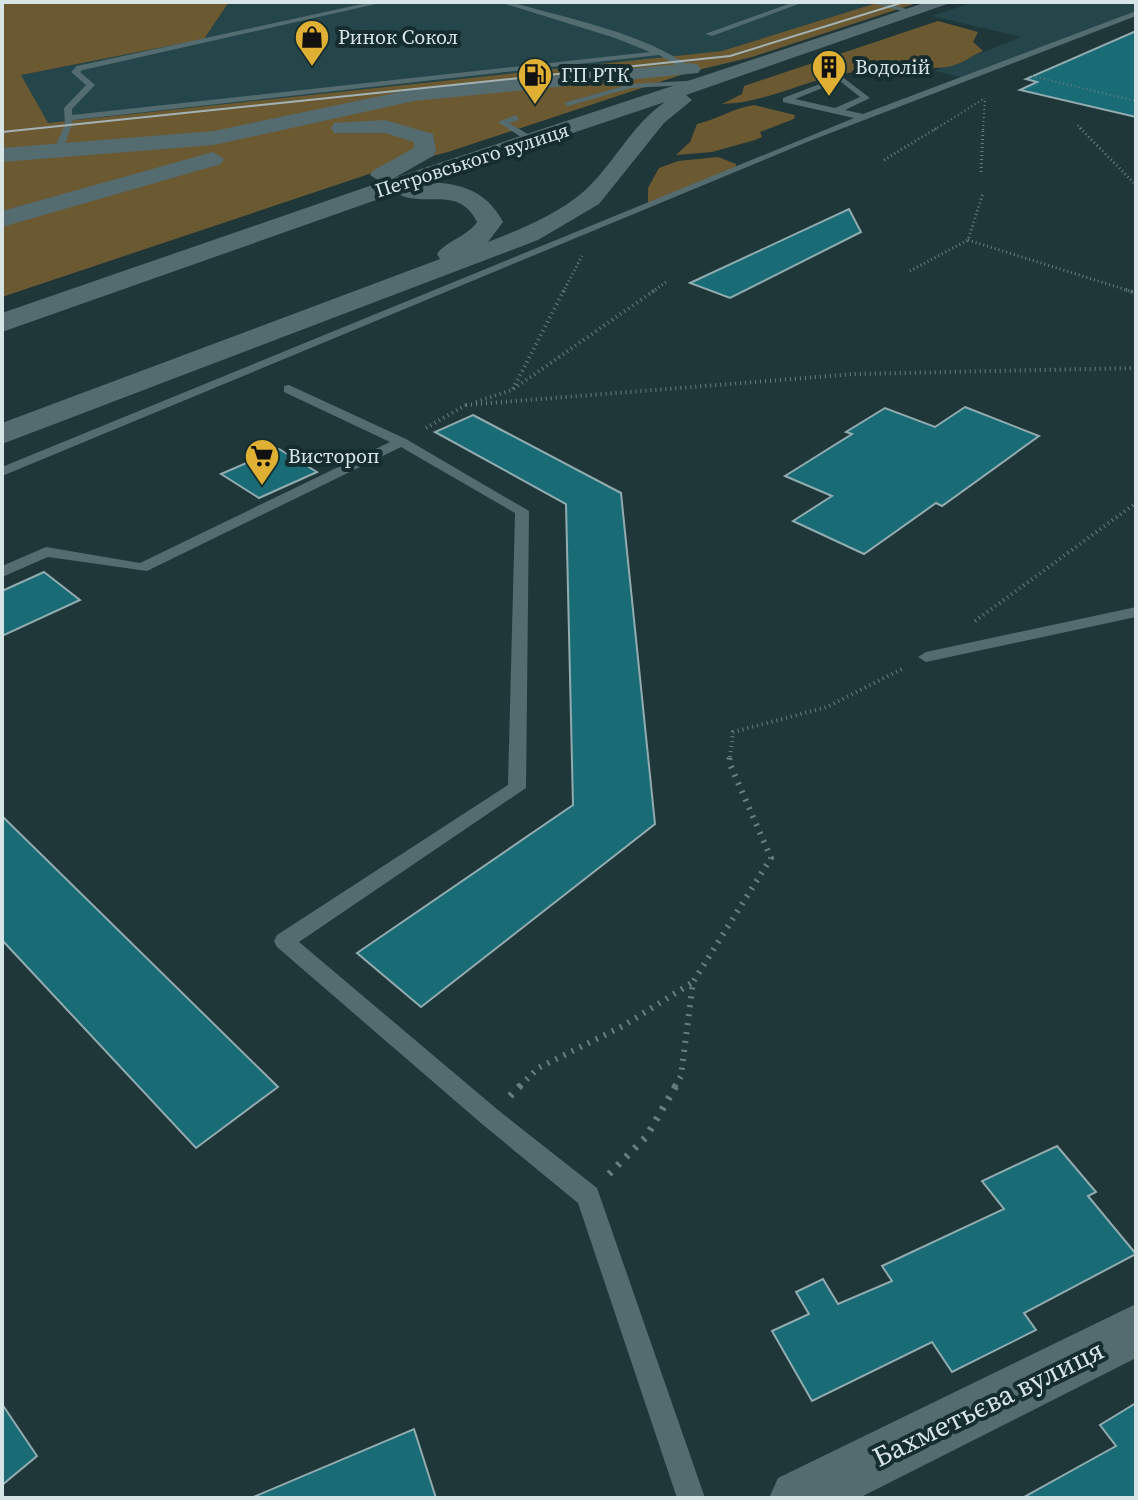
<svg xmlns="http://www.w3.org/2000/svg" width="1138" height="1500" font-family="'Source Serif 4',serif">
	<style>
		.built { fill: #24454a }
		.green { fill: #6b5932 }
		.building { fill: #196c76; stroke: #91abaf; stroke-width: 2 }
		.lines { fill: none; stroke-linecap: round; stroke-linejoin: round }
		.path-far4 { stroke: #697d7f; stroke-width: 2; stroke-dasharray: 1 3; stroke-linecap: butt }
		.path-far3 { stroke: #697d7f; stroke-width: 3; stroke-dasharray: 1 3; stroke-linecap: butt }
		.path-far2 { stroke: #697d7f; stroke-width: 4; stroke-dasharray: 1 4; stroke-linecap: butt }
		.path-far1 { stroke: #697d7f; stroke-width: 6; stroke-dasharray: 2 7; stroke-linecap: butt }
		.path { stroke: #697d7f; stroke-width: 7; stroke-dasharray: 3 9; stroke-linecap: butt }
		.service { fill: #546c70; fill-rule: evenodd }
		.minor { fill: #546c70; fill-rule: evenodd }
		.secondary { fill: #546c70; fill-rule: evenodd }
		.tram { stroke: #a3b3b5; stroke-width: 2 }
		.labels { text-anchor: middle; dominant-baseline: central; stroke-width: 8; stroke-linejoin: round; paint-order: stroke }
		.far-poi-label { font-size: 20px; fill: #d7e5e6; stroke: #162d30; text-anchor: start }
		.far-street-label { font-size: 20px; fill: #d7e5e6; stroke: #162d30 }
		.near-street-label { font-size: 28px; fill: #d7e5e6; stroke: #162d30 }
	</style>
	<rect width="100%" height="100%" fill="#20373a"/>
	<!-- built -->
	<path class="built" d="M229,2h651l-158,49 -654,70 -21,2 -27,-48 184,-36z
		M974,2h162v11l-172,65 -29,-7 86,-34 -89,-21z"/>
	<!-- green -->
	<path class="green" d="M2,2h227l-25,37 -183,36 27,48 674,-72 158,-49h40l-168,55 -62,15 -242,80 -58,15 -388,130z
		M938,21l40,11 -5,10 10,9c-12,5 -22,14 -36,16 -14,2 -17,-1 -33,4l2,3 -6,4c-20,0 -43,-8 -63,-5 -42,7 -81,30 -125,31l20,-10 2,-8z
		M754,105l41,10 -1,4 -34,13 2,5 -7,3 -43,12 -36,3 14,-13 7,-18c22,-5 36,-16 57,-19z
		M718,157l18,7v5l-88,36v-17l11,-20 19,-7z"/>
	<!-- building -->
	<path class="building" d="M1136,31v86l-116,-27 17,-8 -11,-3z
		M849,209l12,23 -131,66 -40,-15z
		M965,407l74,29 -97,70 -6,-3 -72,51 -71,-33 39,-25 -47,-20 67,-42 -6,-2 39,-24 50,19z
		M473,415l148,78 34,331 -234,183 -64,-54 216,-148 -7,-301 -131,-72z
		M279,449l38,23 -58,26 -38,-24z
		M44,572l36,28 -78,36v-45z
		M2,816l276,271 -82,61 -194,-208z
		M1057,1146l39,46 -8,4 48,58 -112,59 12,17 -84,42 -20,-30 -120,59 -40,-70 37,-17 -13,-22 27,-13 15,25 54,-23 -10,-15 122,-57 -22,-28z
		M1136,1403v95h-114l94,-52 -16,-21z
		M2,1404l35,52 -35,29z
		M414,1429l22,69h-185z"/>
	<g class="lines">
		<!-- path-far4 -->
		<path class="path-far4" d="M1032,76l104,25
			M1078,125l4,5
			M934,130l51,-32
			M983,130l2,-31"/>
		<!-- path-far3 -->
		<path class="path-far3" d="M1080,128l56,57
			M884,160l53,-32
			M981,172l2,-44
			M968,240l165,52
			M910,271l58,-31 15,-47
			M563,292l19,-36
			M652,292l14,-10"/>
		<!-- path-far2 -->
		<path class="path-far2" d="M1126,290l10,3
			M513,389l51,-99
			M476,402l36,-12 143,-100
			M466,405l389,-31 281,-6
			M426,428l40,-23
			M975,621l161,-118
			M730,757l3,-25 94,-25 77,-39"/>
		<!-- path-far1 -->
		<path class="path-far1" d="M520,1086l18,-18 85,-42 70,-44
			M675,1086l6,-10 12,-94 78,-124 -42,-96 1,-7"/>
		<!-- path -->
		<path class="path" d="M510,1096l12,-12
			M609,1174l37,-37 31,-53"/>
		<!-- service -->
		<path class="service" d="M371,2h14l-302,68 -3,2 15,13 -23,24v6l578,-63 -35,-14 -116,-36h12c57,17 135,31 182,67l-7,2 -27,-16 -586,65 -10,31 -5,3 -5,-3 12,-26 -1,-17 22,-23 -15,-13 6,-6z
			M794,2h40h-30l-92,34 -7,-2z
			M868,2h13l36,10 -4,2z
			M1136,11v5l-324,124 -810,336v-9l852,-349 -71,-16v-4l58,-22 29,22 -25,12 18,4zM840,81l20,16 -25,11 -40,-9z
			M703,80l3,4 -75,4 -63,18 -4,-3 67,-19z
			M516,115l3,5 -10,3 27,16v4h-6l-32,-21z
			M289,385l117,54 123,72 -3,277 -227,154 199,168 99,78 108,310h-28l-99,-295 -96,-79 -205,-177 -3,-6 3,-6 231,-150 7,-272 -114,-66 -254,124 -99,-14 -46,20v-11l44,-19 94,16 250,-121 -106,-50v-6z
			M1136,607v10l-210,45 -8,-5 8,-5z"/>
		<!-- minor -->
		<path class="minor" d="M1136,1304v54l-277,140h-90l9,-20z"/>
		<!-- secondary -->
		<path class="secondary" d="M927,2h26l-267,93 6,5 -28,23 -65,81 -61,36 -536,204v-21l438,-164 -3,-5c10,-14 30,-17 40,-32 -18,-38 -54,-13 -81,-29l-394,139v-19l379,-131 -11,-7 4,-5 40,-22v-6l-29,-9h-51l-3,-5 3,-5 51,-3 48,14 3,17 -3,5 -39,22zM665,102c-35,24 -52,64 -83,91 -26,22 -63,37 -94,49l15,-20c-16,-31 -42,-39 -76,-40z
			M691,63l7,2 3,4 -3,4 -284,28 -200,44 -212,17v-14l212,-17 200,-42z
			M213,152l11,7 -3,5 -219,63v-16z"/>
		<!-- tram -->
		<path class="tram" d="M2,132l728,-76 174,-54"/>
	</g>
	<!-- icons -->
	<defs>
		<g id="shop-pin" transform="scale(1.8)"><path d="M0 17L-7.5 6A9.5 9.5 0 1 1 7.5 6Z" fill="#e0b034" stroke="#162d30"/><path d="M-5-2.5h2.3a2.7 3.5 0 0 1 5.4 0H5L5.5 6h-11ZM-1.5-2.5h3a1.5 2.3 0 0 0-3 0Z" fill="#111"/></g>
		<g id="building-pin" transform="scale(1.8)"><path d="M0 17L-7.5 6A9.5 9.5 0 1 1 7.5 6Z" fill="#e0b034" stroke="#162d30"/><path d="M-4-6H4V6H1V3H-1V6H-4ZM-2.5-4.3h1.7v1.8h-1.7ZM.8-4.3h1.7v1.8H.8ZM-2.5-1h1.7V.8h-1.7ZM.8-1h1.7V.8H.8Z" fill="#111"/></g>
		<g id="fuel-pin" transform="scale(1.8)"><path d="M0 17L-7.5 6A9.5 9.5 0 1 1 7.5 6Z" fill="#e0b034" stroke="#162d30"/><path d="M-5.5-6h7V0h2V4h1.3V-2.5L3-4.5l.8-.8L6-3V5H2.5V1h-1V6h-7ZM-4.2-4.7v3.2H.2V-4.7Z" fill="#111"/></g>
		<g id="supermarket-pin" transform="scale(1.8)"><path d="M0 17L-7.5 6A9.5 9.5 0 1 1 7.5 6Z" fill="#e0b034" stroke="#162d30"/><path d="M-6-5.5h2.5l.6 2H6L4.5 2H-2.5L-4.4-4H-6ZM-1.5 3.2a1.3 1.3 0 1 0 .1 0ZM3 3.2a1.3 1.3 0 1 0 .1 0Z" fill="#111"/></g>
	</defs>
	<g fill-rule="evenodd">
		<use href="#shop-pin" x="312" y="37"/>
		<use href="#building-pin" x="829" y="67"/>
		<use href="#fuel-pin" x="535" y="75"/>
		<use href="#supermarket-pin" x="262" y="456"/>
	</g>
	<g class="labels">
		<!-- far-poi labels -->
		<g class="far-poi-label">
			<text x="338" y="37">Ринок Сокол</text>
			<text x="855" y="67">Водолій</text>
			<text x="561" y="75">ГП РТК</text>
			<text x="288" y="456">Вистороп</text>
		</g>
		<!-- far-street labels -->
		<g class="far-street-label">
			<text transform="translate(472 160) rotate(-18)">Петровського вулиця</text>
		</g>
		<!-- near-street labels -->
		<g class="near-street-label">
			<text transform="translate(988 1403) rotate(-26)">Бахметьєва вулиця</text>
		</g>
	</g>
	<!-- border -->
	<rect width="1138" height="1500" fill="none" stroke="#d7e5e6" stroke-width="8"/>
</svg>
